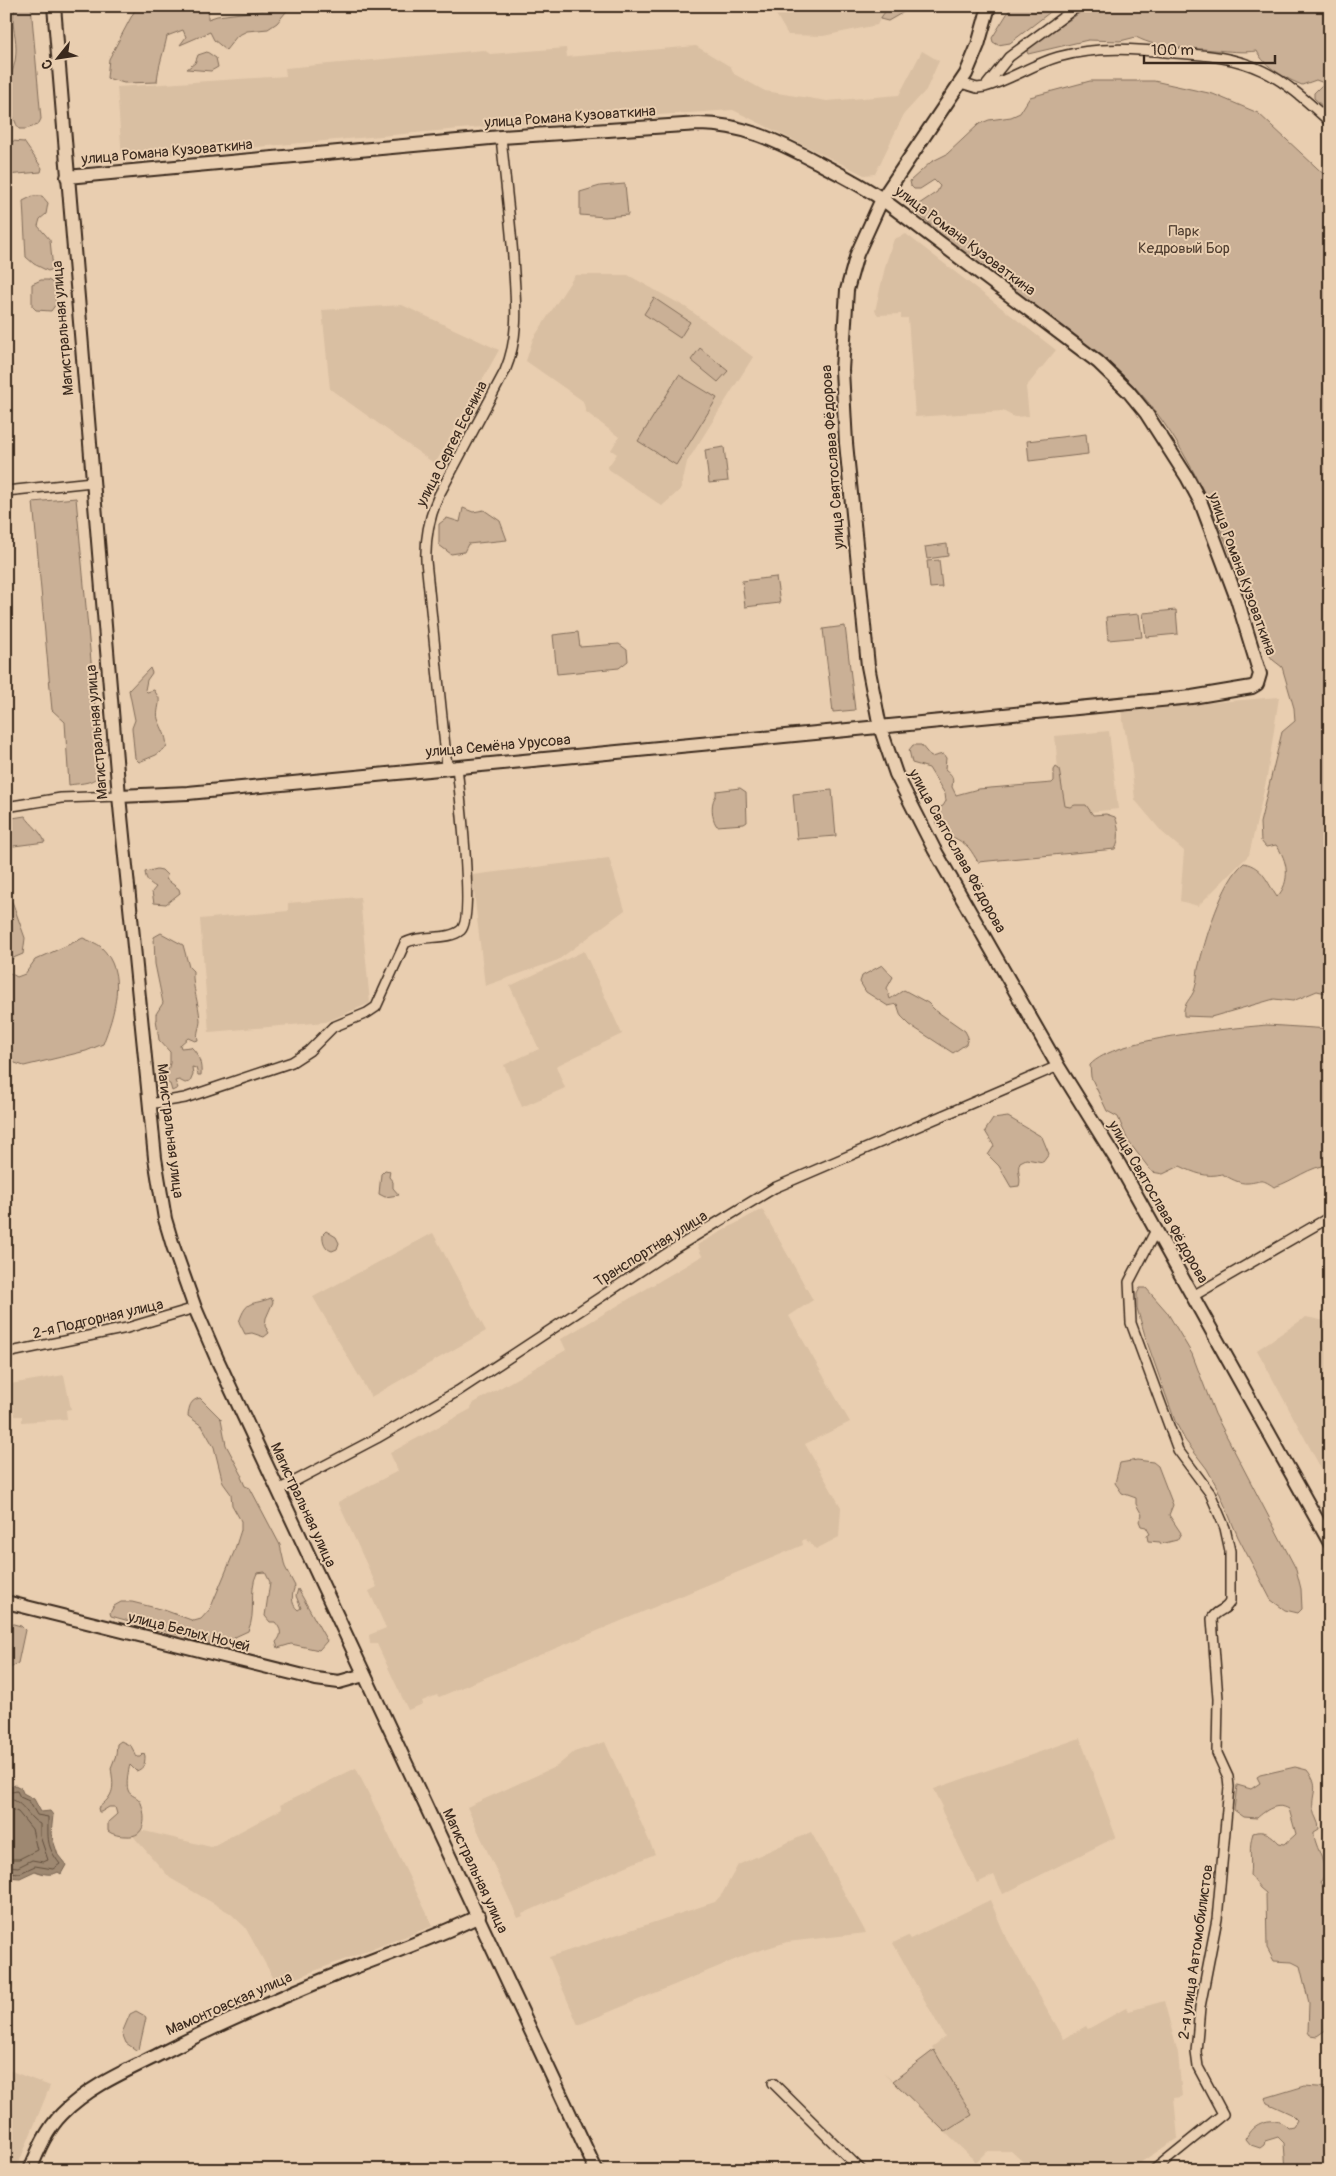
<svg xmlns="http://www.w3.org/2000/svg" width="1336" height="2176" font-family="Pangolin,sans-serif">
	<style>
		.built { fill: #d9bfa2 }
		.green { fill: #cab096; stroke: #826d5a }
		.water { fill: #9e8871; stroke: #766250 }
		.lines { fill: none; stroke-linecap: round; stroke-linejoin: round }
		.shore { stroke: #63503f; stroke-width: 1 }
		.street-casing { stroke: #3b2a1e; stroke-width: 12 }
		.secondary-casing { stroke: #3b2a1e; stroke-width: 16 }
		.street { stroke: #e9ceb0; stroke-width: 9 }
		.secondary { stroke: #e9ceb0; stroke-width: 12 }
		.labels { text-anchor: middle; dominant-baseline: central; stroke-width: 4; stroke-linejoin: round; paint-order: stroke }
		.street-label { font-size: 15px; fill: #3b2a1e; stroke: #e9ceb0 }
		.park-label { font-size: 15px; fill: #503e30; stroke: #e9ceb0 }
	</style>
	<rect width="100%" height="100%" fill="#e9ceb0"/>
	<filter id="ink" filterUnits="userSpaceOnUse"><feTurbulence type="fractalNoise" baseFrequency=".02" numOctaves="2"/><feDisplacementMap in="SourceGraphic" scale="10" xChannelSelector="R" yChannelSelector="G"/><feConvolveMatrix kernelMatrix="1 2 1 2 8 2 1 2 1" color-interpolation-filters="sRGB"/></filter>
	<g filter="url(#ink)">
		<!-- built -->
		<path class="built" d="M771,6h116l-10,19 -54,11 -35,-1z
			M696,46l35,21 3,7 31,17 62,10 72,-6 23,-44 17,10 -13,29 -22,24 -29,60 -11,1 -131,-65 -239,16 -372,33 -5,-72 169,-11 -1,-8 199,-18 6,4 76,-6 1,9z
			M906,234l150,116 -30,37 3,29 -15,1 -11,-6 -88,6 -7,-99h-7v-4l-23,1 -3,-4 11,-48 8,-24z
			M575,275h53l59,33 66,49 -66,105 -6,27 -19,17 -55,-38 10,-14 -6,-4 8,-13 -33,-25 -3,-11 -57,-40 7,-22z
			M402,305l97,45 -64,114 -105,-75 -8,-79z
			M1279,697l-12,80 -18,78 -51,51 -18,-5 4,-50 -22,-19 -27,-32 -4,-37 -10,-53z
			M1109,731l9,78 -56,6 -7,-79z
			M609,858l16,52 -67,50 -73,26 -13,-111z
			M360,897l10,106 -44,19 -117,10 -9,-113 88,-8v-8z
			M584,951l38,83 -66,32 9,22 -43,19 -18,-42 35,-16 -29,-63z
			M762,1209l51,91 -24,16 61,106 -45,22 36,63 -2,30 -23,12 -11,-10 -3,2 1,4 -364,152 -2,-2 -15,6 1,3 -15,6 -31,-66h-7l-1,-9 17,-7 -17,-37 8,-4 -39,-85 60,-31 -8,-18 81,-44 1,-5 94,-54 -5,-11 141,-83 -5,-11z
			M433,1233l53,98 -115,66 -58,-100z
			M1306,1317l24,5v163l-73,-135z
			M64,1375l7,34 -5,1 1,9 -45,3v-6h-7l-5,-32z
			M1080,1738l36,99 -113,57 -9,-19 -17,8 -36,-74 2,-2 -9,-18z
			M605,1742l50,112 -92,39 1,2 -42,19 1,2 -5,2 -51,-111 90,-41 17,-14z
			M356,1768l77,158 -153,58 -5,-3 -30,-54 -15,-14 -60,-35 -37,-42 7,-6 71,17 71,-38 -2,-4z
			M811,1832l55,101 -79,9 -36,11 -173,72 -29,-68 166,-55 7,-8 16,-29z
			M990,1900l15,35 59,104 22,-13 2,3 38,-21 3,3 35,-10 14,52 4,44 -8,1 4,40 -49,32h-97l-21,-19h-24l-11,11 -93,-89 10,8 41,-31 -2,-3 13,-10 -52,-94 15,-7 2,3z
			M6,2069l44,17 -34,84h-10z"/>
		<!-- green -->
		<path class="green" d="M15,6h16l10,113 -3,6 -12,4h-7c-7,-11 -12,-32 -10,-46 3,-14 7,-18 7,-34 0,-19 -6,-22 -1,-43z
			M137,6h71v13l9,-3 73,-9 -13,16 -9,6 -21,2 -10,5 -11,14 -12,-10 -4,-8 -30,13 6,-8 -3,-7 -16,6c-3,16 -9,30 -10,46l-33,1 -17,-5 2,-19z
			M889,6h25l-26,15 -8,-2z
			M1012,6h46l-48,37 -12,2 -5,-3 -1,-4z
			M1090,6h240v107l-16,-15v-5l10,-10 -8,-3 -14,5c-15,-6 -38,-18 -45,-34 -16,2 -27,0 -43,-1 -27,-3 -53,0 -78,-13l-16,4 -32,-1 -60,14 -2,-5z
			M207,52l9,6 2,9 -7,4 -24,-2 8,-6 3,-8z
			M1090,81h64l59,13 45,19 72,67v814l-13,-3 -24,10 -19,-2 -63,18 -27,-1c-2,-13 8,-17 11,-28 2,-6 2,-13 3,-19 7,-29 24,-88 46,-106 19,4 23,19 33,34 14,-15 11,-37 -1,-52l-10,2 -5,-6 -1,-18 22,-91 13,-11 -1,-13 -12,-41 -9,-7 -6,-8c-35,-94 -70,-208 -146,-279 -42,-38 -95,-74 -141,-108 -21,-17 -45,-33 -63,-54l2,-7 18,-12 3,-6 -6,-6 -14,9h-6l-3,-3 -1,-5 21,-19 16,-8 32,-30 10,-4 22,-3 9,-4 10,-16z
			M6,136l6,5 12,1 18,26 -1,4 -35,3z
			M625,184l3,31 -23,2 -25,-2v-23l20,-6z
			M33,196h9l6,7 -2,11 -6,5 -2,7 12,14 3,29 -5,2 -14,-7 -8,-7 -3,-56z
			M41,280h7l7,4 1,20 -5,7 -15,-1 -4,-4v-22z
			M654,298l36,24 -10,16 -36,-24z
			M700,348l28,23 -10,11 -27,-22z
			M679,375l38,23 -41,67 -38,-24z
			M1086,434l2,20 -59,7 -2,-20z
			M724,447l4,34 -19,2 -4,-33z
			M76,498l25,272c-3,14 -20,13 -32,15l-4,-63 -13,-12 -19,-208z
			M463,508l10,4 11,-2 16,11 7,19 -39,4 -4,8 -13,2 -12,-9v-21l8,-6 13,4z
			M947,544l1,12 -21,3 -2,-12z
			M939,560l3,27 -12,1 -3,-27z
			M776,577l4,26 -35,4 -3,-26z
			M1176,610l2,24 -32,3 -3,-24z
			M1139,614l3,23 -34,3 -2,-23z
			M845,626l10,84 -22,2 -10,-83z
			M578,632l2,15 39,-3 8,6 1,11 -9,7 -62,6 -4,-39z
			M150,668l2,5 -5,7 -2,10 2,2 7,-2 5,8c1,7 -3,14 -1,21 4,11 8,15 9,28l-11,8 -17,7 -4,-4 -3,-30 3,-8 -6,-30z
			M913,745h8l10,12 12,-3 3,4 -1,11c7,6 9,8 7,18l4,8 22,-6 74,-6 2,-2v-11l2,-3 3,2 6,37 5,1 5,-2h11l7,10 13,-1 9,3c4,8 5,25 0,32l-137,13c-3,-5 -6,-10 -9,-14 -13,-14 -37,-13 -35,-39l9,-3 3,-5 -1,-7 -16,-26 -17,-5 -3,-13z
			M740,788l6,4 1,30 -3,2 -27,2c-4,-4 -6,-17 -4,-24 1,-5 4,-5 3,-11z
			M832,790l4,46 -39,3 -4,-45z
			M25,816c7,10 15,14 20,26l-39,5v-28z
			M157,869l5,1 5,5 -1,4 13,10 1,4 -14,11 -12,-1 -2,-11 4,-5c-7,-4 -10,-7 -11,-15z
			M6,885l1,8 6,11 12,34 -2,16 -17,7z
			M161,933l22,12 6,22 4,4c-1,17 6,32 7,49 0,8 -4,12 -2,20l-3,1 -7,-3 -8,7 1,3 10,-1c8,7 11,18 10,28h-3l-2,-7 -4,-1 1,8 -3,7 -5,1 -6,-3 -4,1 3,7 -6,3 -2,-7 -5,-1 5,-20v-11l-11,-12 -3,-21v-5l7,-11 -8,-39 -1,-27z
			M83,938c6,3 14,5 18,9 27,26 13,68 2,97l-17,7 -62,15 -18,-6v-85l4,-2 7,4 8,-3 10,-14z
			M882,965l11,12 -6,11 3,11 14,-9 24,13 7,7 30,21 3,6 -2,7 -13,9 -43,-28 -9,-9 -4,-12 -9,2 -22,-14 -6,-10 2,-6z
			M1267,1025l63,4v136c-21,1 -36,16 -56,22 -14,-10 -12,-5 -26,-4 -9,1 -18,-5 -26,-9 -16,4 -27,-1 -42,-8l-17,8 -11,-2 -24,-31 -10,-24 -11,-6 -16,-34 -1,-12c26,-28 137,-36 177,-40z
			M1008,1117l34,20 7,17 -6,8 -17,-3 -6,3c-4,9 2,16 -1,24l-8,1 -12,-21 -11,-11 6,-9 -9,-15 8,-12z
			M385,1170l5,1 -1,6 4,5v6l6,7 -14,2 -6,-3 2,-20z
			M326,1231l10,6 3,6 -2,6 -5,2c-7,-2 -10,-10 -9,-17z
			M1140,1288h6l21,24 25,42 23,60 81,155 5,20 1,20 -4,4 -13,-3 -14,-10 -33,-63 -21,-50 -10,-18 -22,-29 -10,-19 -29,-82 -9,-31v-14z
			M271,1298l2,4 -7,16 -1,8 4,7 -5,4 -12,-4 -7,1 -6,-12c8,-24 13,-16 32,-24z
			M200,1398l21,21 5,26 16,30 -1,2 4,9 5,2 30,57 5,22 10,19c-3,7 -5,18 3,24l3,-2 -5,-12 2,-7 29,52 -8,9 -28,-6 -13,4 -2,-6c7,-7 5,-13 -1,-20h-5l-5,-6 5,-34 -5,-10 -8,1c-9,18 0,39 -9,58l-13,6 -4,7h-19l-101,-28 -1,-3 4,-7 7,-4h11l32,8 30,11 7,-2 9,-10 24,-57 7,-22v-9l-9,-16 -1,-11 -8,-11 -9,-36 -12,-21 -14,-10c1,-9 2,-16 12,-18z
			M1137,1460l16,2 5,4 15,39 -4,10 12,18 -4,7 -16,4 -1,-2 -12,-1 -1,-5 3,-2 -4,-7 -5,-1 -2,-5 3,-6 -6,-11v-6l-14,-5 -7,-10 5,-20z
			M6,1622l15,4 4,4 -7,33 -12,8z
			M121,1741l10,5 6,11h3l4,-4 1,3c0,7 -1,13 -9,15l-6,-6c-2,6 -4,20 -2,25 2,7 11,6 13,13 5,13 6,35 -15,33 -6,0 -13,-1 -18,-5v-9l9,-8 -2,-7h-6l-8,5h-2l-1,-4c17,-13 16,-20 13,-40l5,-13 1,-11z
			M1295,1767l12,3c14,18 4,22 6,39 1,8 6,12 6,20l-5,3c-1,14 19,38 6,50l10,17v128l-13,9 -7,-1 -2,-3 1,-29 -9,-37 -8,-4 -18,-1 -7,-13 -1,-55 -6,-5 -10,-13c2,-16 -2,-27 3,-42 11,-4 19,2 26,10l6,1 11,-10 -7,-25c-12,-7 -23,1 -32,9l-13,-1 -10,-7 3,-25 14,4 9,-6 -3,-6 3,-2z
			M136,2011l9,5 1,2 -7,31 -3,1 -10,-7 -4,-10 8,-19z
			M934,2050l38,65 -27,17 -52,-51z
			M1305,2086l25,2v82h-44l-2,-27 -6,-6 -13,4 -1,4 -4,3 -9,-3 -5,-6c5,-17 30,-25 42,-11l5,-1 4,-7 -6,-6 -24,-11 -2,-5z"/>
		<!-- water -->
		<path class="water" d="M15,1785l6,3 2,5 11,6 7,13 9,-1 3,4 -2,19 7,21 8,10 -5,9 -3,-2c-6,4 -16,2 -23,-1l-15,7 -14,-1v-83l2,-6z"/>
		<g class="lines">
			<!-- shore -->
			<path class="shore" d="M6,1793l11,-2 3,6 9,4 8,14 11,2c0,22 -2,29 12,47l-7,5 -18,-3 -15,7 -14,-1
				M6,1799c17,-1 20,18 34,25v12l8,24 -5,2 -11,-2 -14,7 -12,-1
				M6,1807l12,5 14,17 5,21 -18,9h-13"/>
			<!-- street casing -->
			<g class="street-casing">
				<path id="street" d="M961,83l16,5 8,-1c25,-7 48,-23 73,-30 39,-11 78,-8 117,-4 31,2 60,4 88,18 25,12 47,33 67,51
					M985,87l24,-30 69,-51
					M6,491l86,-9
					M447,766l-21,-205c-1,-24 3,-44 13,-66l66,-124c16,-38 10,-75 8,-114 -3,-40 -8,-80 -12,-120
					M6,807l55,-9 58,-2
					M149,1104l36,-6 107,-36 17,-11 24,-24 34,-14 9,-6 29,-64c16,-9 43,-2 56,-13 14,-12 -2,-141 -4,-164
					M1193,1296l137,-79
					M6,1353l121,-25 68,-20
					M278,1490l99,-52 81,-47 214,-141 102,-62 284,-122
					M773,2083l88,87
					M1154,2170l69,-56 -25,-47 -2,-15 4,-45 17,-88 12,-132 -1,-10 -11,-24 1,-54 -6,-80c3,-9 15,-8 18,-18v-50l-5,-23 -15,-35 -32,-43 -47,-127 -2,-41 27,-52"/>
			</g>
			<!-- secondary casing -->
			<g class="secondary-casing">
				<path id="secondary" d="M54,6l65,790 36,362 10,61 8,27 22,62 22,51 379,811
					M989,6l-11,39 -12,29 -84,125 -25,55 -10,36 -5,80 4,73 22,223 12,61 16,47 38,75 124,217 61,98 211,379
					M67,177l434,-40 198,-13c44,0 78,17 116,37 23,12 45,23 67,38l216,163 30,29 18,22 41,64 14,26 36,96 23,75 -3,10 -5,3 -60,10 -1004,96 -69,3
					M6,1602l310,77 23,3 25,-7
					M30,2170c8,-20 17,-41 32,-56 27,-28 66,-44 100,-61 59,-30 119,-56 180,-81 46,-18 92,-34 137,-56"/>
			</g>
			<!-- street -->
			<use href="#street" class="street"/>
			<!-- secondary -->
			<use href="#secondary" class="secondary"/>
		</g>
	</g>
	<g class="labels">
		<!-- street labels -->
		<g class="street-label">
			<text transform="translate(570 117) rotate(-4)">улица Романа Кузоваткина</text>
			<text transform="translate(167 152) rotate(-5)">улица Романа Кузоваткина</text>
			<text transform="translate(965 241) rotate(37)">улица Романа Кузоваткина</text>
			<text transform="translate(63 328) rotate(-95)">Магистральная улица</text>
			<text transform="translate(452 444) rotate(-63)">улица Сергея Есенина</text>
			<text transform="translate(833 457) rotate(-94)">улица Святослава Фёдорова</text>
			<text transform="translate(1242 574) rotate(70)">улица Романа Кузоваткина</text>
			<text transform="translate(97 732) rotate(-95)">Магистральная улица</text>
			<text transform="translate(498 746) rotate(-5)">улица Семёна Урусова</text>
			<text transform="translate(957 851) rotate(61)">улица Святослава Фёдорова</text>
			<text transform="translate(170 1131) rotate(83)">Магистральная улица</text>
			<text transform="translate(1158 1202) rotate(60)">улица Святослава Фёдорова</text>
			<text transform="translate(651 1249) rotate(-32)">Транспортная улица</text>
			<text transform="translate(98 1319) rotate(-13)">2-я Подгорная улица</text>
			<text transform="translate(303 1505) rotate(65)">Магистральная улица</text>
			<text transform="translate(189 1632) rotate(14)">улица Белых Ночей</text>
			<text transform="translate(475 1871) rotate(65)">Магистральная улица</text>
			<text transform="translate(1196 1952) rotate(-82)">2-я улица Автомобилистов</text>
			<text transform="translate(229 2004) rotate(-24)">Мамонтовская улица</text>
		</g>
		<!-- park labels -->
		<g class="park-label">
			<text x="1184" y="231">Парк<tspan x="1184" dy="17">Кедровый Бор</tspan></text>
		</g>
	</g>
	<!-- margin -->
	<rect width="1336" height="2176" fill="none" stroke="#e9ceb0" stroke-width="25"/>
	<rect x="12" y="12" width="1311" height="2151" fill="none" stroke="#3b2a1e" stroke-width="2" filter="url(#ink)"/>
	<!-- north arrow -->
	<g transform="translate(58 58) rotate(240)" stroke="#e9ceb0" stroke-width="4" paint-order="stroke">
	<path d="M0-4L9 19L0 12L-9 19Z" fill="#3b2a1e"/>
	<text y="-8" font-size="14" font-weight="bold" text-anchor="middle" fill="#3b2a1e">С</text>
	</g>
	<!-- scale -->
	<path d="M1144 55v8h131v-8" fill="none" stroke="#3b2a1e" stroke-width="2.5"/>
	<text x="1151" y="55" font-size="15" fill="#3b2a1e" stroke="#e9ceb0" stroke-width="4" paint-order="stroke">100 m</text>
</svg>
